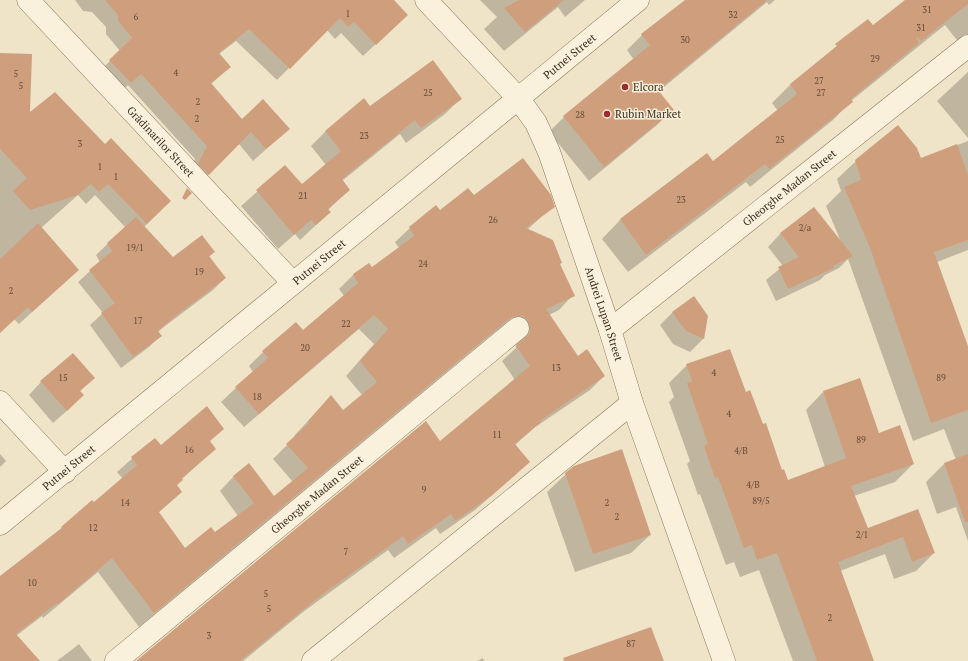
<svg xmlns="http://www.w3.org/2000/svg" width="968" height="661" font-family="'PT Serif',serif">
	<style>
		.shadow { fill: #0003 }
		.building { fill: #cf9f7d }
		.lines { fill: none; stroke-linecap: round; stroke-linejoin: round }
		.minor-casing { stroke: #8d765c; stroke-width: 23 }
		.tertiary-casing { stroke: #8d765c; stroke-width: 23 }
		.minor { stroke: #faf1dc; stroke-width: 22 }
		.tertiary { stroke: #faf1dc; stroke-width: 22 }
		.poi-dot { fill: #9e2a2b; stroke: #f7eed8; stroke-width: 1.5 }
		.labels { text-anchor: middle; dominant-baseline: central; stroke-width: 3; stroke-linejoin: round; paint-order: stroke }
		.number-label { font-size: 9px; fill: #624a37 }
		.street-label { font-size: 11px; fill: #3d2e20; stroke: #f7eed8 }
		.poi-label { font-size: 11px; fill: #3d2e20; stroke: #f7eed8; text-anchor: start }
	</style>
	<rect width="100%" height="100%" fill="#f0e4c8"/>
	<!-- shadow -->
	<path class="shadow" d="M75,0h317l2,27 -31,29 -22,-23 -6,6 -8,-9 -50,50 -41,-39 -17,13 11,13 -19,17 31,37 47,8 -36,32 -14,-17 -43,43 -9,-10 8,-18 -67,-74 -9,9 -21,-21 22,-22 -14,-17v-7l-14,-15 -9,-1z
		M480,0h105l-20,17 -7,-10 -54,44 -20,-22 13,-12z
		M708,0h67l-6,5 -2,-3 -109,90 14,18 -15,15 -68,56 -40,-49 15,-15 70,-57 -7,-10 15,-15z
		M906,0h62v54l-23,-29 -94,76 -18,19 -83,67 -4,-5 -118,90 -26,-33 18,-19 87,-66 6,8 65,-51 -6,-8 18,-18 78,-65 5,6z
		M0,54l29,60 128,100 -13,13 29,32 41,-7 -5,5 16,21 -12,12 -48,36 -7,6 2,4 -11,11 -28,21 -31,-43 13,-12 -25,-31 22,-20 -4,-7 29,-28 -30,-32 -9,9 -8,-9 -37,33 24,54 -46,42 -5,-5 -14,13z
		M968,72v66l-31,-37z
		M460,99l-15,15 -39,29 -6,-9 -58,47 7,8 -21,21 2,2 -30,28 -5,-6 -17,15 -37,-43 44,-39 17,19 24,-21 -15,-19 15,-15 44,-24z
		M968,141v109l-31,12 31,87v192l-12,-34 -19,7 -11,-32 18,-18 12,-4 -12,-31 -31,12 -65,-182 -9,9 -14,7 -5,5 -44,21 -10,-21 17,-14 -15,-19 12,-13 33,-26 28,34 -15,-36 15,-15 -4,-12 19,-18 64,-2z
		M474,196l79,10 -26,24 32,35 14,30 -14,15 -10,5 29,42 26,19 -14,14 -56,38 -19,17 14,17 -15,14 -39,34 -35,24 -4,-6 -42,30 -6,-8 -85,62 -60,49h-105l302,-219 75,-62 -13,-19 14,-13v-8l-16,-10 -5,2 -356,295 -41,-55 -55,46 -1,-2 -26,20 22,25h-38v-84l123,-98 -6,-7 37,-33 7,8 48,-5 6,7 -33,30 -6,7 5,6 -23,21 26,36 30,-15 24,-18 -18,-25 14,-15 40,22 19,-16 -20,-23 22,-22 -1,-1 37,-40 12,16 19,-17 -16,-19 28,-32 -15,-15 -115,98 -23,-25 32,-30 -4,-6 14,-14 39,-21 42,-35 -5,-7 14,-14 16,-11 3,5 27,-21 -4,-6 15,-14z
		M694,297l13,19 -4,23 -13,13 -17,-8 -13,-19 12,-12z
		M687,365l58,28 42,88 38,-14 -19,-57 17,-18 55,42 35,30 -18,18 -41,14 13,33 51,-19 16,43 -18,18 -22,8 -9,-25 -45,17 33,90h-80l-34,-91 -19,7 -6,-15 -8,3 -26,-71 -2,1 -11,-31 3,-3 -21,-59 5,-5 -5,-14z
		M94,378l-15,14 -9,16 -17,15 -24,-28 12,-13z
		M0,454l6,7 -6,6z
		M566,474l84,61 -19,18 -56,19 -28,-80z
		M79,644l13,17h-35z
		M483,658l1,3h-7z"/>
	<!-- building -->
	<path class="building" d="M105,0h289l14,15 -32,30 -22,-23 -6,5 -8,-9 -50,51 -41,-40 -30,24 12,14 -20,16 31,36 21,-20 27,30 -24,20 -15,-17 -42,43 -11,-11 9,-18 -66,-72 -10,9 -22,-23 23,-22 -14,-17v-6z
		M519,0h45l-39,32 -21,-24z
		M685,0h82l-109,90 16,20 -70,57 -41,-51 87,-71 -9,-11z
		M905,0h63v4l-47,37 -5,-5 3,7 -68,56 2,3 -84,67 -4,-5 -119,91 -26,-36 87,-66 6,8 84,-67 -7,-10 47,-38 -2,-2 33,-25 5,6z
		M0,53l32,1 -2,58 25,-20 50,52 6,-6 60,63 -24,23 -39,-40 -9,8 -8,-8 -13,11 -48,15 -17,-19 14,-13 -27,-29z
		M433,60l29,39 -41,29 -6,-8 -73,59 8,11 -22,19 3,3 -15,13 -5,-5 -17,15 -38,-45 29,-25 17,19 39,-33 -16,-20 39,-33 6,8z
		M898,125l19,23 4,10 36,-14 11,31v65l-34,12 34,94v64l-37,13 -61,-175 -26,-61 17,-7 -6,-20z
		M523,158l28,37 4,12 -29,21 27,12 9,23 -2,1 15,32 -29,13 32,47 9,-7 18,27 -65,45 1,1 -26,22 15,18 -39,34 -36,25 -4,-7 -43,30 -5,-8 -84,61 -79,64h-104l290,-240 14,20 90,-75 -14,-20 14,-13v-7l-3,-6 -4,-4h-7l-6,2 -356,295 -42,-55 -54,46 -1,-1 -41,31 24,27h-40v-85l62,-48 -1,-1 31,-27 2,2 43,-37 -6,-8 24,-19 6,7 46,-39 17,23 -14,12 6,8 -34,29 1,2 -6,5 5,7 -23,20 26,36 26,-21 4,5 39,-29 -21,-27 16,-13 25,33 34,-28 -22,-24 23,-21 -1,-2 23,-26 12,15 34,-28 -17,-21 28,-32 -14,-14 -115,99 -24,-27 33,-29 -6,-7 34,-29 7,8 55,-47 -5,-9 16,-11 3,4 42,-31 -5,-9 27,-22 4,5 28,-22 6,7z
		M187,188l5,5 -7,7 -3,-2z
		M814,207l39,49 -20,10 1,2 -46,21 -10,-22 21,-10 -19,-24z
		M136,217l37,40 29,-22 13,17 -6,4 17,22 -48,36 -20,17 4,5 -29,21 -32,-44 14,-10 -26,-33 23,-19 -5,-8z
		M38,223l41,47 -47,42 -4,-5 -28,26v-74z
		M694,296l14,20 -4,23 -18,-8 -14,-19z
		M730,349l16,43 4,-2 13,34 3,-1 16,47 2,-1 4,11 58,-22 -23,-67 37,-13 19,55 21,-8 14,39 -63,22 17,42 50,-19 17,44 -23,9 -9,-25 -65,25 36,99h-57l-40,-108 -20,7 -5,-15 -8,3 -26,-71 -3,1 -11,-32 4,-2 -21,-61 5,-2 -6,-17z
		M73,353l22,25 -15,13 4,4 -17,16 -27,-30z
		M622,449l29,86 -58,19 -28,-81 9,-7z
		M968,454v68h-3l-21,-59z
		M651,627l13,34h-100l-1,-3z"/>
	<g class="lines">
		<!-- minor casing -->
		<g class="minor-casing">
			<g id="minor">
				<path id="s1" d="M28,0l265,283"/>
				<path id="s2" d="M426,0l92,98 18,25 13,29 61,178 22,73 92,258"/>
				<path id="s3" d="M610,330l358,-284"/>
				<path d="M0,402l65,70"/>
				<path id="s4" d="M116,661l402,-333"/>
				<path d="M313,661l319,-258"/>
			</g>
		</g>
		<!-- tertiary casing -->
		<g class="tertiary-casing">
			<g id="tertiary">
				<path id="s5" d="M0,524l638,-524"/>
			</g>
		</g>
		<!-- minor -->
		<use href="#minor" class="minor"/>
		<!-- tertiary -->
		<use href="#tertiary" class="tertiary"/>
	</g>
	<!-- markers -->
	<g class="poi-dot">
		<circle cx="625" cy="87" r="4"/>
		<circle cx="607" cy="114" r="4"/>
	</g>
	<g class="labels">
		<!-- number labels -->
		<g class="number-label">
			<text x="927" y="10">31</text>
			<text x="348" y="14">1</text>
			<text x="733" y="15">32</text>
			<text x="136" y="17">6</text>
			<text x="921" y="28">31</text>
			<text x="685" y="40">30</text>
			<text x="875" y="59">29</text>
			<text x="176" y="73">4</text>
			<text x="16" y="74">5</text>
			<text x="819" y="81">27</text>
			<text x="21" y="86">5</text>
			<text x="428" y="93">25</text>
			<text x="821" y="93">27</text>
			<text x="198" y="102">2</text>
			<text x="580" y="115">28</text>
			<text x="197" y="119">2</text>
			<text x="364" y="136">23</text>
			<text x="780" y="140">25</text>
			<text x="80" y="144">3</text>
			<text x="100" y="167">1</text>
			<text x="116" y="177">1</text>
			<text x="303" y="196">21</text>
			<text x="681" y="200">23</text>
			<text x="493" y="220">26</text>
			<text x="805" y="228">2/a</text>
			<text x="135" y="248">19/1</text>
			<text x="423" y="264">24</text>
			<text x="199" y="272">19</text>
			<text x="11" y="291">2</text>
			<text x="138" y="321">17</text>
			<text x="346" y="324">22</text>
			<text x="305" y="348">20</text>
			<text x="556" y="368">13</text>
			<text x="714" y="373">4</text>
			<text x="63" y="378">15</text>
			<text x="941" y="378">89</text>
			<text x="257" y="397">18</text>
			<text x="729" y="414">4</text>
			<text x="497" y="435">11</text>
			<text x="861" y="440">89</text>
			<text x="189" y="450">16</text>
			<text x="741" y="451">4/B</text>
			<text x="753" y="485">4/B</text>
			<text x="424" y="490">9</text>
			<text x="761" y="501">89/5</text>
			<text x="125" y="503">14</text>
			<text x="607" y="503">2</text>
			<text x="617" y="517">2</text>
			<text x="93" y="528">12</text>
			<text x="862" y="535">2/1</text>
			<text x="346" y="552">7</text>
			<text x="32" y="583">10</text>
			<text x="266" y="594">5</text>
			<text x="269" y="609">5</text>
			<text x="830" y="618">2</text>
			<text x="209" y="636">3</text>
			<text x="631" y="644">87</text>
		</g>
		<!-- street labels -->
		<g class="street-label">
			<text stroke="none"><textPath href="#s5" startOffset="737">Putnei Street</textPath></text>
			<text stroke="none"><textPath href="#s1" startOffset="194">Grădinarilor Street</textPath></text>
			<text stroke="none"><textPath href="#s3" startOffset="229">Gheorghe Madan Street</textPath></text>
			<text stroke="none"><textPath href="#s5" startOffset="413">Putnei Street</textPath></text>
			<text stroke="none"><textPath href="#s2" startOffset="368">Andrei Lupan Street</textPath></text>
			<text stroke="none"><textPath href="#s5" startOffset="89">Putnei Street</textPath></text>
			<text stroke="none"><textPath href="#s4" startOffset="261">Gheorghe Madan Street</textPath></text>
		</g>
		<!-- poi labels -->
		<g class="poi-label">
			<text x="633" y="87">Elcora</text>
			<text x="615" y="114">Rubin Market</text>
		</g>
	</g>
</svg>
